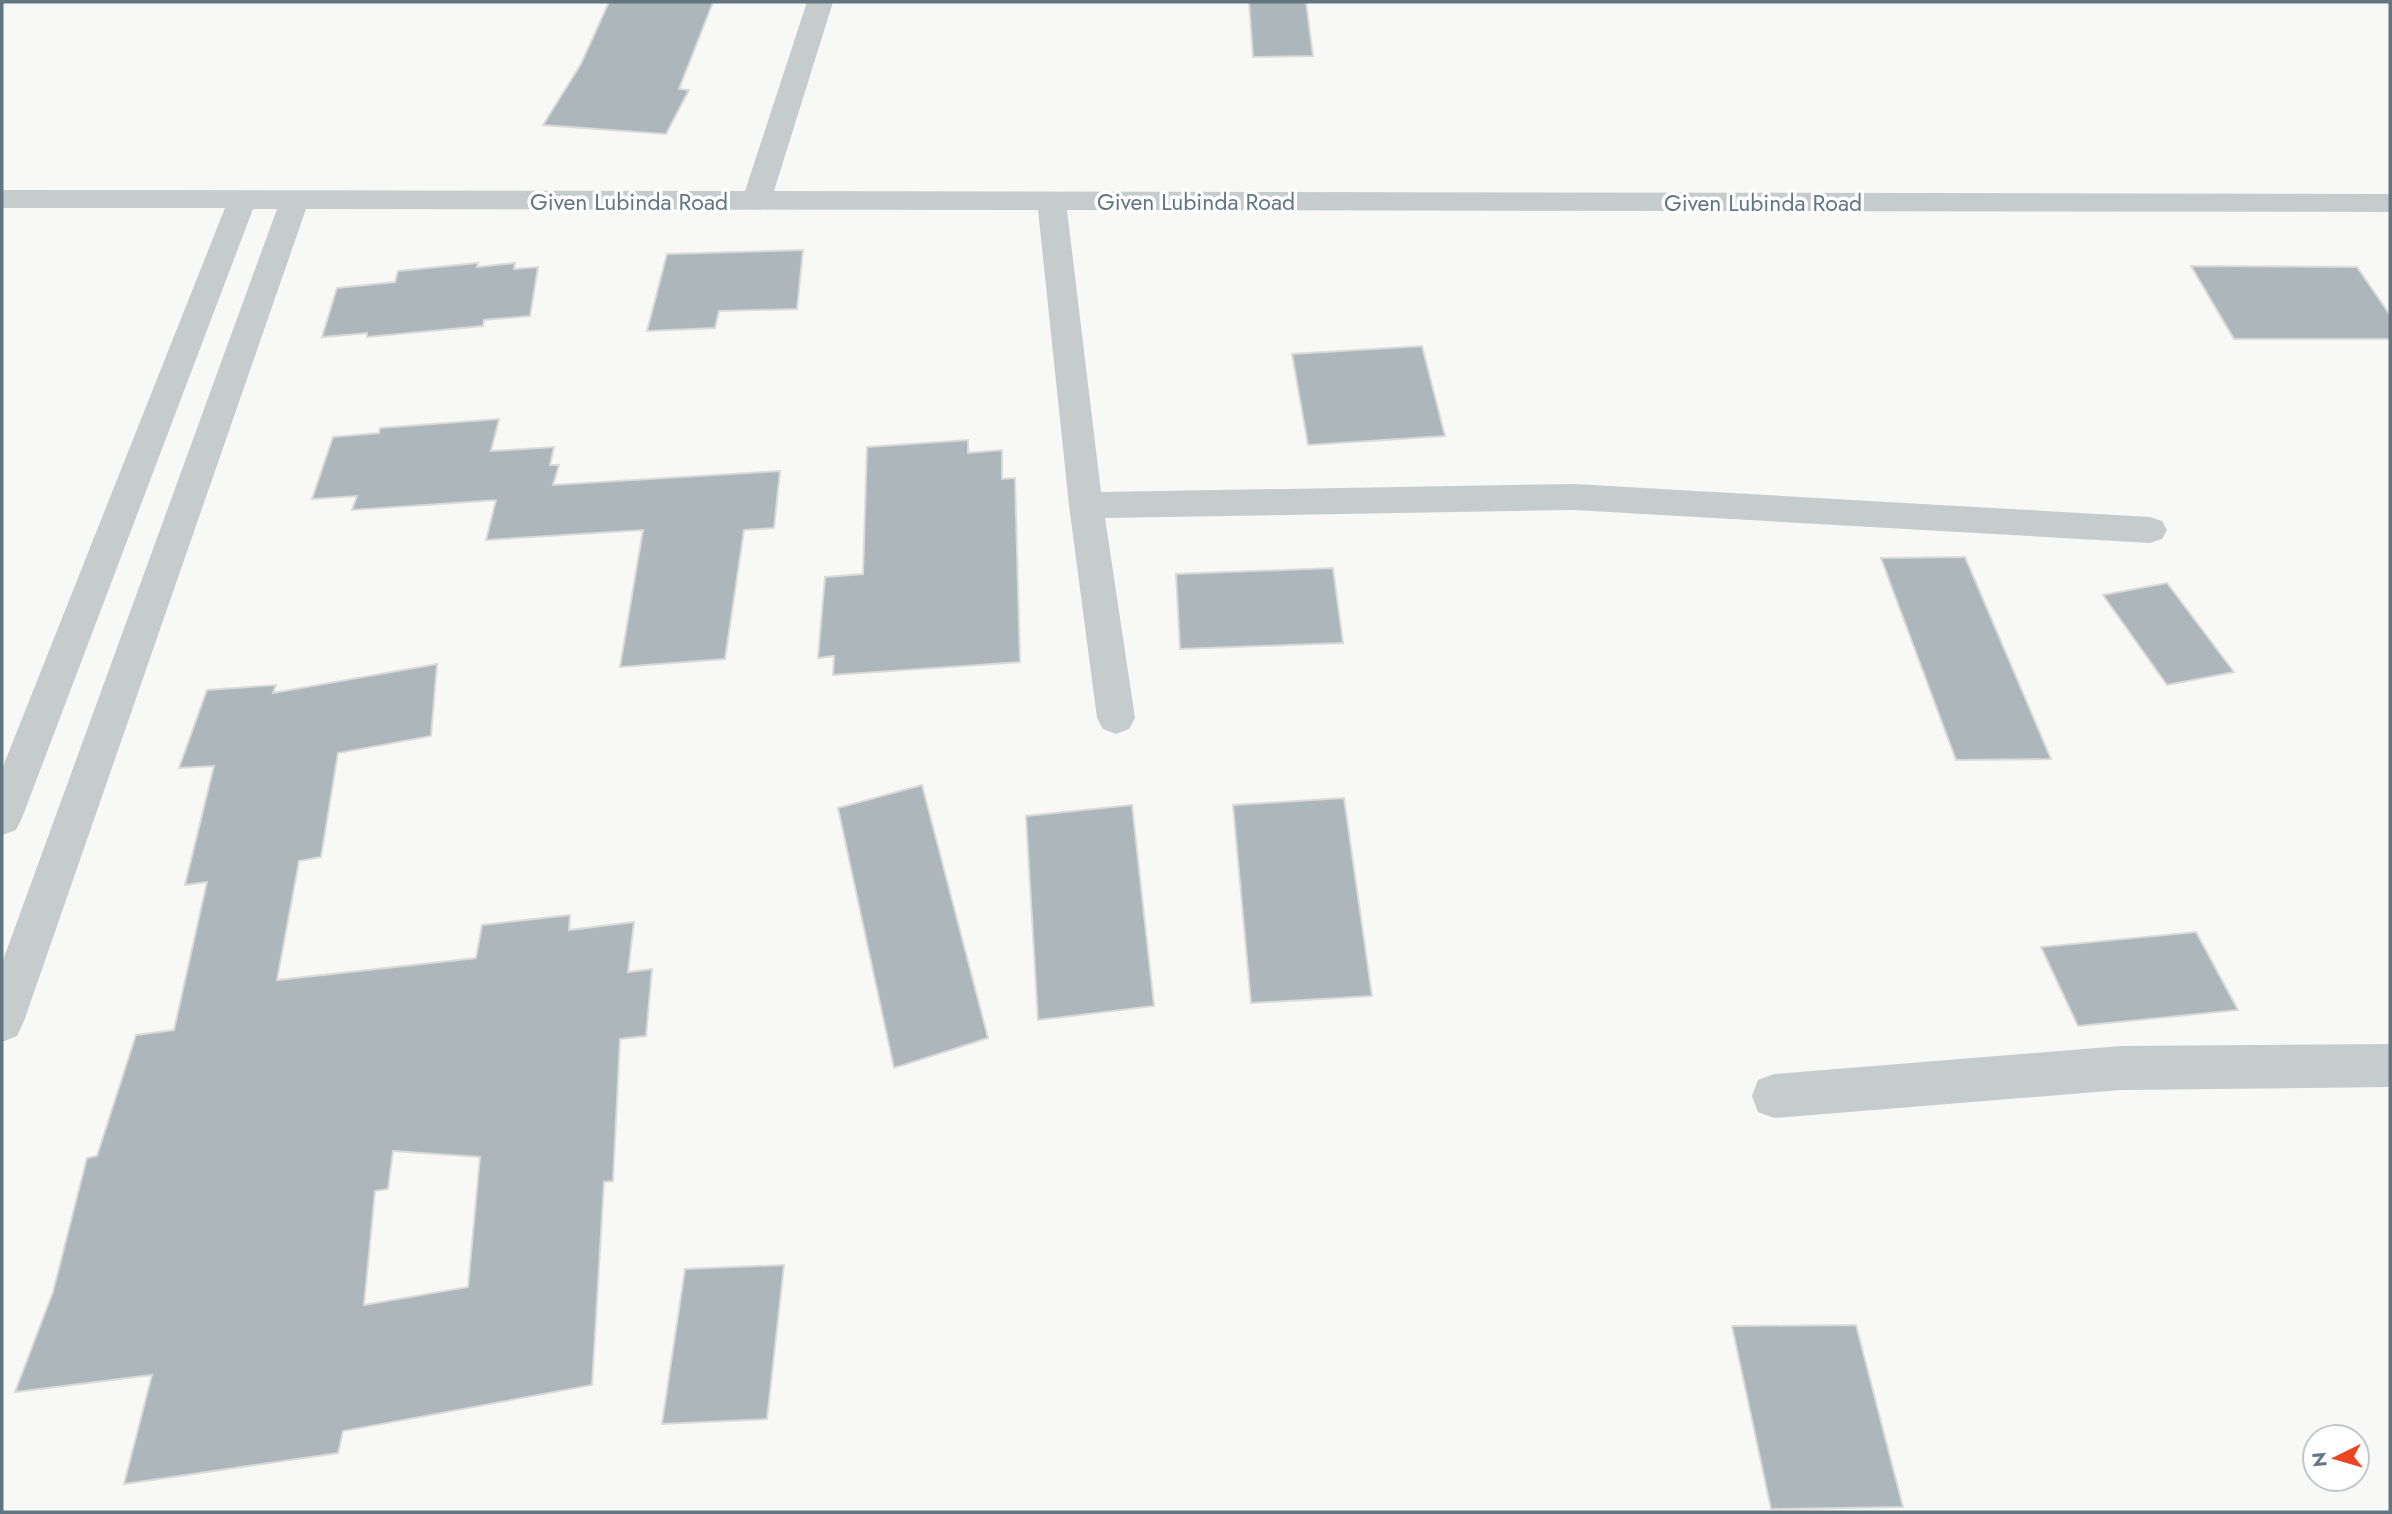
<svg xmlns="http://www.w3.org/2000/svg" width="2392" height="1514" font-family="Jost,sans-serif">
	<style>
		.building { fill: #acb6bb; stroke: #dadad8; stroke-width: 2; fill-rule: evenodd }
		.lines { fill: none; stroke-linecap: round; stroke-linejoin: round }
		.minor { fill: #c6cbcd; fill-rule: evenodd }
		.labels { text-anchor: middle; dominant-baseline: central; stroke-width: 7; stroke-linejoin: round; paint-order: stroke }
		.far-street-label { font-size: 23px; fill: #627682; stroke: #fff }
	</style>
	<rect width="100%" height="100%" fill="#f8f8f6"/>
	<!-- building -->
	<path class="building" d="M609,2h104l-34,87 10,1 -23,44 -123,-9 38,-61z
		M1249,2h57l7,54 -60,1z
		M803,250l-6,59 -78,2 -4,17 -68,3 20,-77z
		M478,263l-1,4 38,-4 -1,6 24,-2 -8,49 -46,4 -1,6 -116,11v-4l-45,4 15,-49 58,-6 3,-11z
		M2191,266l166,1 33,48v24h-156z
		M1422,346l23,90 -137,9 -16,-91z
		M499,419l-8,32 63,-4 -4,18h9l-6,20 227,-14 -6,57 -30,2 -19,129 -105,8 23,-137 -157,10 10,-40 -144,10 5,-14 -45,3 21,-62 46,-4 1,-5z
		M968,440v13l34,-3v29l13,-1 5,184 -187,13 1,-19 -16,2 7,-81 38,-3 4,-127z
		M1965,557l86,202 -95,1 -75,-202z
		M1333,568l10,75 -163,6 -4,-75z
		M2167,583l67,89 -67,13 -64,-90z
		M437,664l-6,72 -93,17 -17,104 -22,4 -22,119 199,-22 6,-33 88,-10 -1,15 65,-8 -6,50 24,-3 -6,67 -26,3 -7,142 -9,1 -12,203 -249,46 -5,22 -214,31 28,-109 -137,17 38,-100 34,-134 10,-2 39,-121 38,-5 33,-148 -22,3 29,-119 -35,2 28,-78 69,-5 -3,8zM393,1151l87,6 -12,130 -104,18 11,-114 13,-2z
		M922,785l66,253 -94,30 -56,-260z
		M1344,798l28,198 -121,7 -18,-198z
		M1132,805l22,201 -116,14 -12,-204z
		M2196,932l42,78 -160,16 -37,-79z
		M784,1265l-17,154 -105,5 23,-155z
		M1856,1325l47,182 -132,2 -39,-183z"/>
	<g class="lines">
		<!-- minor -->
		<path class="minor" d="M807,2h26l-59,189 1616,3v18l-1323,-2 34,282 473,-8 576,33 12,4 5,9 -5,9 -12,4 -576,-33 -469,8 30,200 -6,11 -13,5 -13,-5 -6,-11 -28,-213 -31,-295 -732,-1 -282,812 -7,15 -15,6v-79l275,-754h-24l-231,609 -6,12 -14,5v-66l223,-561h-223v-18l743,1z
			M2390,1044v43l-269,3 -347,28 -16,-6 -6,-16 6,-16 16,-6 347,-28z"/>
	</g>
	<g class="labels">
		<!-- far-street labels -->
		<g class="far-street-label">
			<text x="629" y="202">Given Lubinda Road</text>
			<text x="1196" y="202">Given Lubinda Road</text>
			<text x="1763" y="203">Given Lubinda Road</text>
		</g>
	</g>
	<!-- border -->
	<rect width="2392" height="1514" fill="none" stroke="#627682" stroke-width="7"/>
	<!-- north arrow -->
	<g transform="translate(2336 1458) rotate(265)"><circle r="33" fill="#ffffff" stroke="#c0c8cd" stroke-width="2"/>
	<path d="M0-5L12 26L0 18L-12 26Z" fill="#ec4523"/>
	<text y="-10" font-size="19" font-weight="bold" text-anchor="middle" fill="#627682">N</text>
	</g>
</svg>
